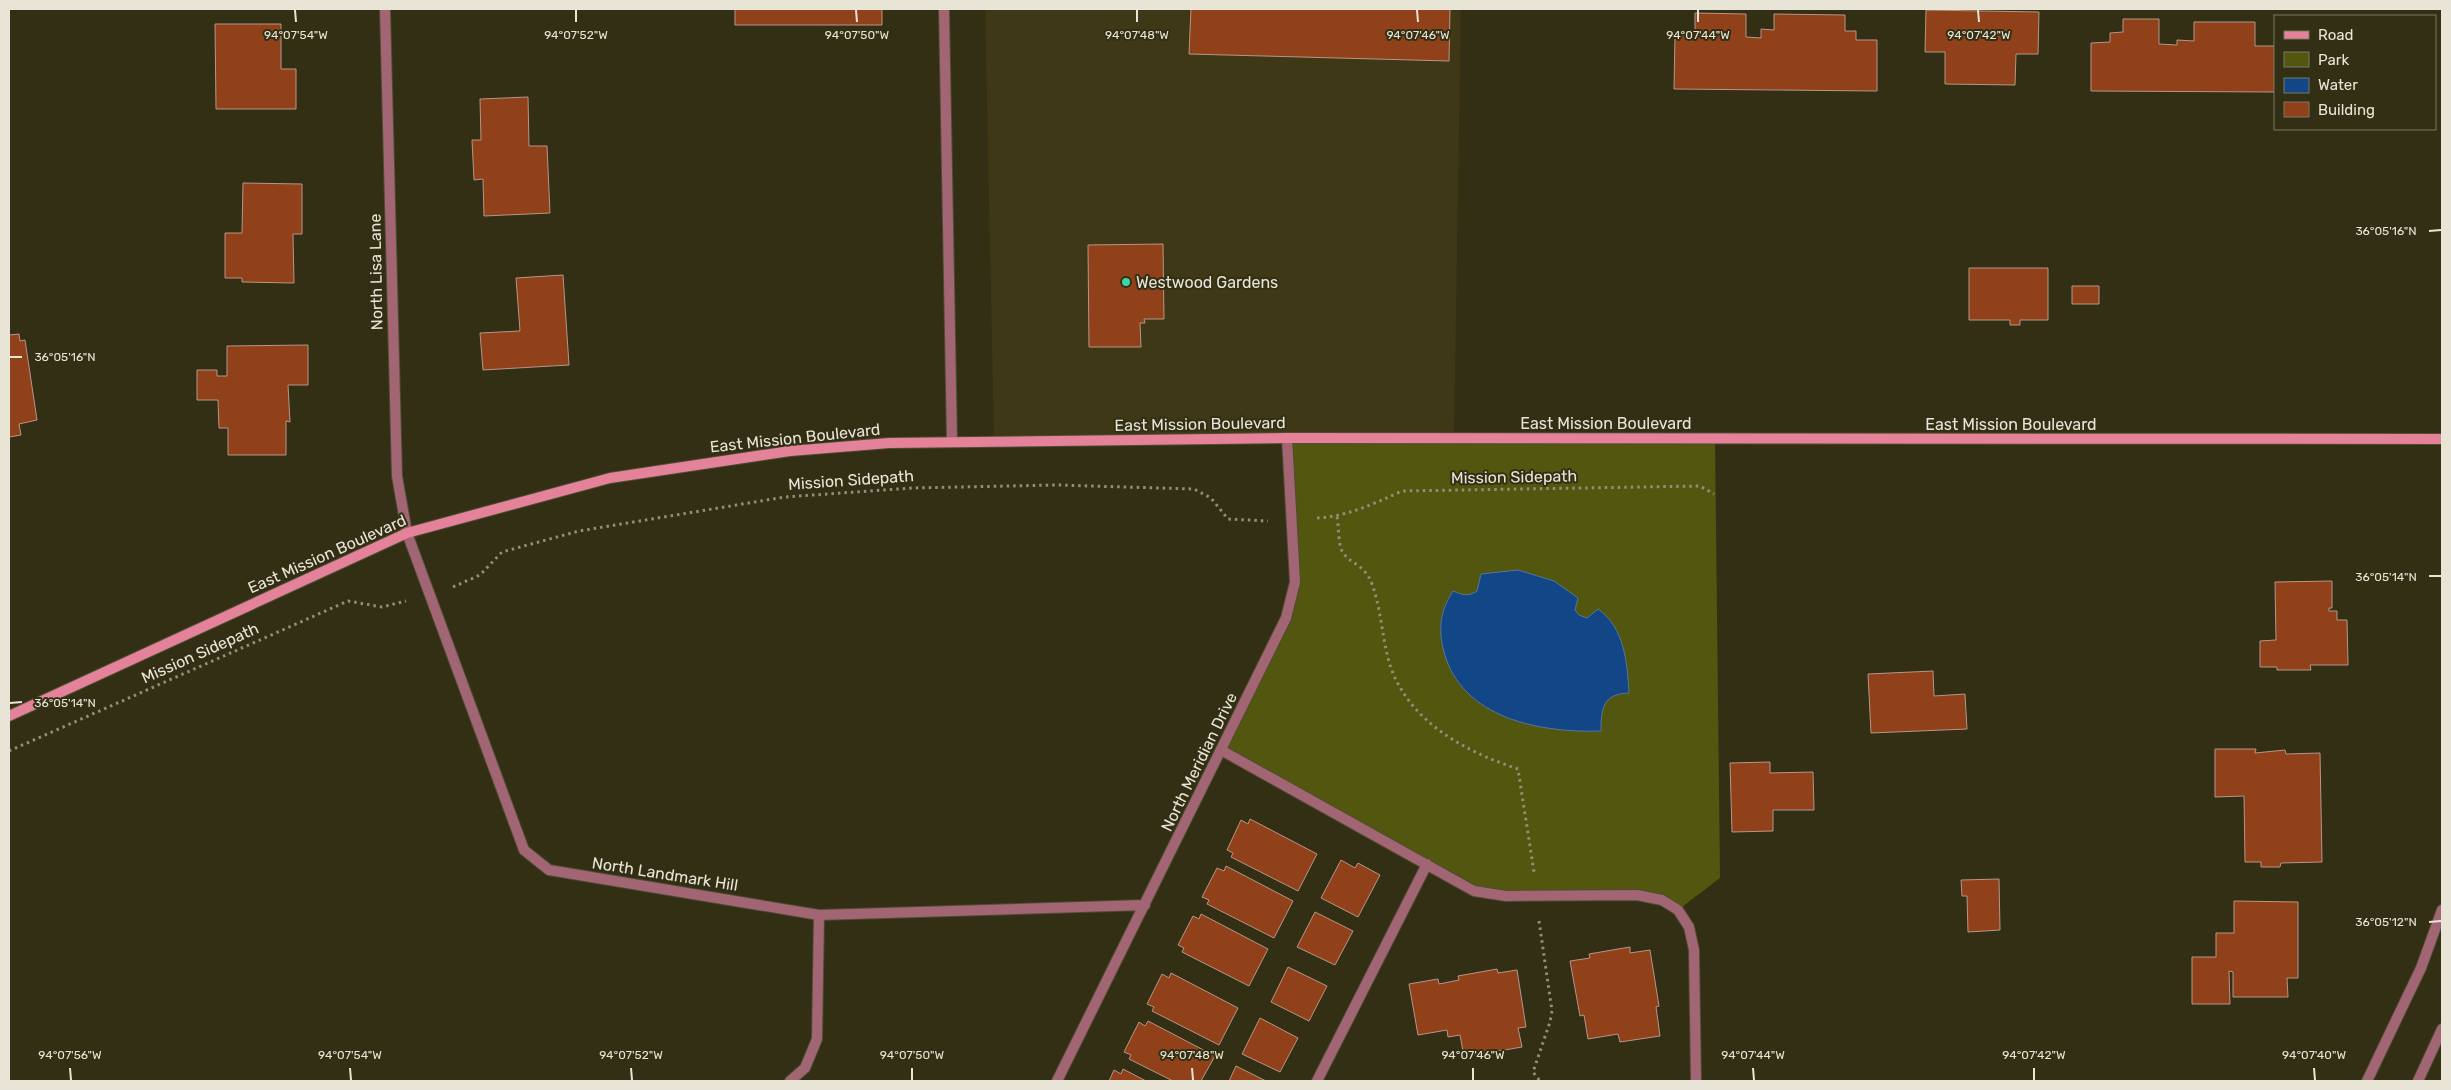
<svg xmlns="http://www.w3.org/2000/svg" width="2451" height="1090" font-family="Rubik,sans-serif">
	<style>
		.built { fill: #3e3816 }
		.green { fill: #53560f }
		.water { fill: #124686; stroke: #52769e }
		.building { fill: #914119; stroke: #b59689 }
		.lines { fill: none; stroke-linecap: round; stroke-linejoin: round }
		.service-casing { stroke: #504c34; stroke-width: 12 }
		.minor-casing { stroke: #504c34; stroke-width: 12 }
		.secondary-casing { stroke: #504c34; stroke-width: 12 }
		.path { stroke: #918e79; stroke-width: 3; stroke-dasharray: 2.5 4; stroke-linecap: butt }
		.service { stroke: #a26573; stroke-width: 10 }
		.minor { stroke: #a26573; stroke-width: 10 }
		.secondary { stroke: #e4829a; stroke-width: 10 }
		.ticks { fill: none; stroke: #e8e5d6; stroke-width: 2 }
		.poi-dot { fill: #3fd4a2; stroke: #332f15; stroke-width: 2 }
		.labels { text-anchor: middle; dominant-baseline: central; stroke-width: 4; stroke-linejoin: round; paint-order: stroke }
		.street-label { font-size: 16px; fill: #e8e5d6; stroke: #332f15 }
		.poi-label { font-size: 16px; fill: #e8e5d6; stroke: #332f15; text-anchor: start }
		.ticks-label { font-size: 12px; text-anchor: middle; fill: #e8e5d6; stroke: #332f15; stroke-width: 4; stroke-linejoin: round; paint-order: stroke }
	</style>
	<rect width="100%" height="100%" fill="#332f15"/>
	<!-- built -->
	<path class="built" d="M985,9h476l-7,429 -460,4z"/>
	<!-- green -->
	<path class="green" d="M1287,438h428l5,440 -42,32 -16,-10 -188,-9 -253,-141 65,-132 9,-36z"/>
	<!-- water -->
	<path class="water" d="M1518,570l36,11 24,17 -3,12 4,5 8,3 11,-9c27,19 29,54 31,84 -26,1 -28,15 -28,38 -60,2 -139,-12 -157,-79 -6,-23 -4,-41 9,-61 10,4 15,6 24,0l4,-17z"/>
	<!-- building -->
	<path class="building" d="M735,9h147v16h-147z
		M1191,9h259l-1,52 -260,-7z
		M1926,10l113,2 -1,42h-22l-1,31 -70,-1v-32h-20z
		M1695,13l51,1v23l15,1v-9l13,1v-16l71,1v16h11v9h21v51l-203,-2 1,-54 20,1z
		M2123,19h36v25l18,1v-5l17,1v-19h61v24h20v46l-184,-1v-48l19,-1v-9l13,-1z
		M215,24h66v45h15v40h-80z
		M528,97l1,49h18l3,67 -66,3 -1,-37 -9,1 -2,-40h9l-1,-41z
		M243,183l59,1v50h-9l1,49 -52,-1v-4h-17v-45h17z
		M1163,244l1,75h-20l1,4h-5l1,24h-52l-1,-102z
		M1969,268h79v52h-28v5h-10v-5h-41z
		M563,275l6,90 -86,5 -3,-37 40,-2 -4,-53z
		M2072,286h27v18h-27z
		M19,334l1,7 5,-1 12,80 -18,4 2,11 -12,2v-102z
		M308,345v40h-20l2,37 -4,-1v34h-58v-27h-9l-1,-28h-21v-30h20v6h10v-30z
		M2332,581v27h-3v3h8v9h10l1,45h-38l1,5h-34v-3h-17v-26l16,-1 -1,-58z
		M1933,671l1,25 31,-2 2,35 -96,4 -3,-59z
		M2215,749h41l-1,4 30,-3 1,4 34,-1 2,109 -41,1 -1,4h-19v-5h-16l-1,-66 -29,1z
		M1770,762v11l43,-1 1,38h-41v21l-41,1 -2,-69z
		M1250,819l67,35 -19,37 -67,-34 2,-4 -6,-3 14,-30 7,4z
		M1341,860l14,8 3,-5 22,12 -22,42 -37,-19z
		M1226,866l67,35 -19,37 -67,-34 2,-4 -7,-3 15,-29 7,3z
		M1999,879l1,51 -32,2 -1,-36h-5l-1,-16z
		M2234,901l64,1v76h-11l1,19h-55v-25l-4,-1 1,33h-38v-47h24v-24h18z
		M1315,912l38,19 -18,34 -38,-18z
		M1201,914l67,35 -19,37 -67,-34 2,-4 -6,-3 15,-29 6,3z
		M1630,947v6l20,-3 9,56 -3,1 4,29 -40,6 -2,-8 -30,5 -4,-24 -4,1 -10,-55 20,-3 -1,-4z
		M1288,967l39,19 -18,35 -38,-19z
		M1497,969l1,4 19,-3 9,57 -8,1 4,19 -58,10 -4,-22 -12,2 -1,-7 -29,5 -9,-51 29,-5 1,5 20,-4 -1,-4z
		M1171,973l67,35 -19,37 -67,-34 2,-4 -7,-3 15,-30 7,4z
		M1260,1018l38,20 -18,34 -38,-18z
		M1148,1021l67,35 -14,25h-28l-44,-22 2,-4 -7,-3 15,-30 6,4z
		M1236,1066l30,15h-37z
		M1123,1069l23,12h-37l5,-11 7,4z"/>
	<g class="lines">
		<!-- service casing -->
		<g class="service-casing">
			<path id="service" d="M944,9l8,433
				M1221,750l253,141 32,5 131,-1 25,5 16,10 11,17 5,23 2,131
				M1317,1081l110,-217"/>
		</g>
		<!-- minor casing -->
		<g class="minor-casing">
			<path id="minor" d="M385,9l12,467 10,57 117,317 25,20 270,45 326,-10
				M790,1081l15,-13 12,-29 2,-124
				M1057,1081l229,-463 9,-36 -8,-144
				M2367,1081l54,-113 21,-58
				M2418,1081l24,-52"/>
		</g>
		<!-- secondary casing -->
		<g class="secondary-casing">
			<path id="secondary" d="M9,716l398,-183 203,-55 180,-27 99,-8 398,-5 1155,1"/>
		</g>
		<!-- path -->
		<path class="path" d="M1337,517c2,10 1,26 5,34 8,14 22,12 30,33 9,25 10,52 17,78 18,59 75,89 129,107l16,103
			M1317,518c32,-2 56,-14 85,-27l298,-5 14,8
			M453,587l27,-12 22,-23 77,-21 206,-34 127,-9 145,-3 137,4 17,9 17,21 40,2
			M9,751l339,-150 34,6 24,-6
			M1539,921l13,90 -2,11 -17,50 7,9"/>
		<!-- service -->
		<use href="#service" class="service"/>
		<!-- minor -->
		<use href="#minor" class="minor"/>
		<!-- secondary -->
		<use href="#secondary" class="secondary"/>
	</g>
	<!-- ticks -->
	<path class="ticks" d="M295,10l1,12M576,10v12M856,10l1,12M1137,10v12M1417,10l1,12M1698,10v12M1978,10l1,12M2429,231l12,-1M10,357h12M2429,576h12M10,703l12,-1M2429,922l12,-1M70,1068l1,12M350,1068l1,12M631,1068l1,12M912,1068v12M1192,1068l1,12M1473,1068v12M1753,1068l1,12M2034,1068v12M2314,1068l1,12"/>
	<!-- markers -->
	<circle class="poi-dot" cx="1126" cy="282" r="5"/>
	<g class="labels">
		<!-- street labels -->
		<g class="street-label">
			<text transform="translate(376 272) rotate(-91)">North Lisa Lane</text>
			<text x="1606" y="423">East Mission Boulevard</text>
			<text transform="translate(1200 424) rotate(-1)">East Mission Boulevard</text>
			<text x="2011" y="424">East Mission Boulevard</text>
			<text transform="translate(795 438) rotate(-6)">East Mission Boulevard</text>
			<text transform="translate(1514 477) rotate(-1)">Mission Sidepath</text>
			<text transform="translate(851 480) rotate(-4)">Mission Sidepath</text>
			<text transform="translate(327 554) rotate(-24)">East Mission Boulevard</text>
			<text transform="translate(200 653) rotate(-24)">Mission Sidepath</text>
			<text transform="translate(1199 762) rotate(-64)">North Meridian Drive</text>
			<text transform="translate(665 874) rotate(9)">North Landmark Hill</text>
		</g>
		<!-- poi labels -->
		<g class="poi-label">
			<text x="1136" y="282">Westwood Gardens</text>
		</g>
	</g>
	<g class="ticks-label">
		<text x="296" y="39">94°07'54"W</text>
		<text x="576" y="39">94°07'52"W</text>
		<text x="857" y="39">94°07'50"W</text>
		<text x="1137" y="39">94°07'48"W</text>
		<text x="1418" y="39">94°07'46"W</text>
		<text x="1698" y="39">94°07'44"W</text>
		<text x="1979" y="39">94°07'42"W</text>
		<text x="2386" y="235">36°05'16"N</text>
		<text x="65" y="361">36°05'16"N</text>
		<text x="2386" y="581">36°05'14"N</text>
		<text x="65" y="707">36°05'14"N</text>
		<text x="2386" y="926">36°05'12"N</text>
		<text x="70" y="1059">94°07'56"W</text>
		<text x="350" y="1059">94°07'54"W</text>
		<text x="631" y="1059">94°07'52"W</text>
		<text x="912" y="1059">94°07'50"W</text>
		<text x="1192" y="1059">94°07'48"W</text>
		<text x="1473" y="1059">94°07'46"W</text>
		<text x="1753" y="1059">94°07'44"W</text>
		<text x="2034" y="1059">94°07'42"W</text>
		<text x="2314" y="1059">94°07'40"W</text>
	</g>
	<!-- border -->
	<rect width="2451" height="1090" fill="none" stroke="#e8e5d6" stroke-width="20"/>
	<!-- legend -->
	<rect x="2274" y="15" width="162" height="115" fill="#332f15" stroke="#7b7862"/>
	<rect x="2284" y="31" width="25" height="8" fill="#e4829a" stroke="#7b7862"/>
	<text x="2318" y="40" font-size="15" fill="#e8e5d6">Road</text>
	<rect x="2284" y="52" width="25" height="15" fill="#53560f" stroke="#7b7862"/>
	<text x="2318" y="65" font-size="15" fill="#e8e5d6">Park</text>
	<rect x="2284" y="78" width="25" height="15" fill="#124686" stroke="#7b7862"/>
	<text x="2318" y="90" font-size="15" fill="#e8e5d6">Water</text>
	<rect x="2284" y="102" width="25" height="15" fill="#914119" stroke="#7b7862"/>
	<text x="2318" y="115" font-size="15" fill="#e8e5d6">Building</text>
</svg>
